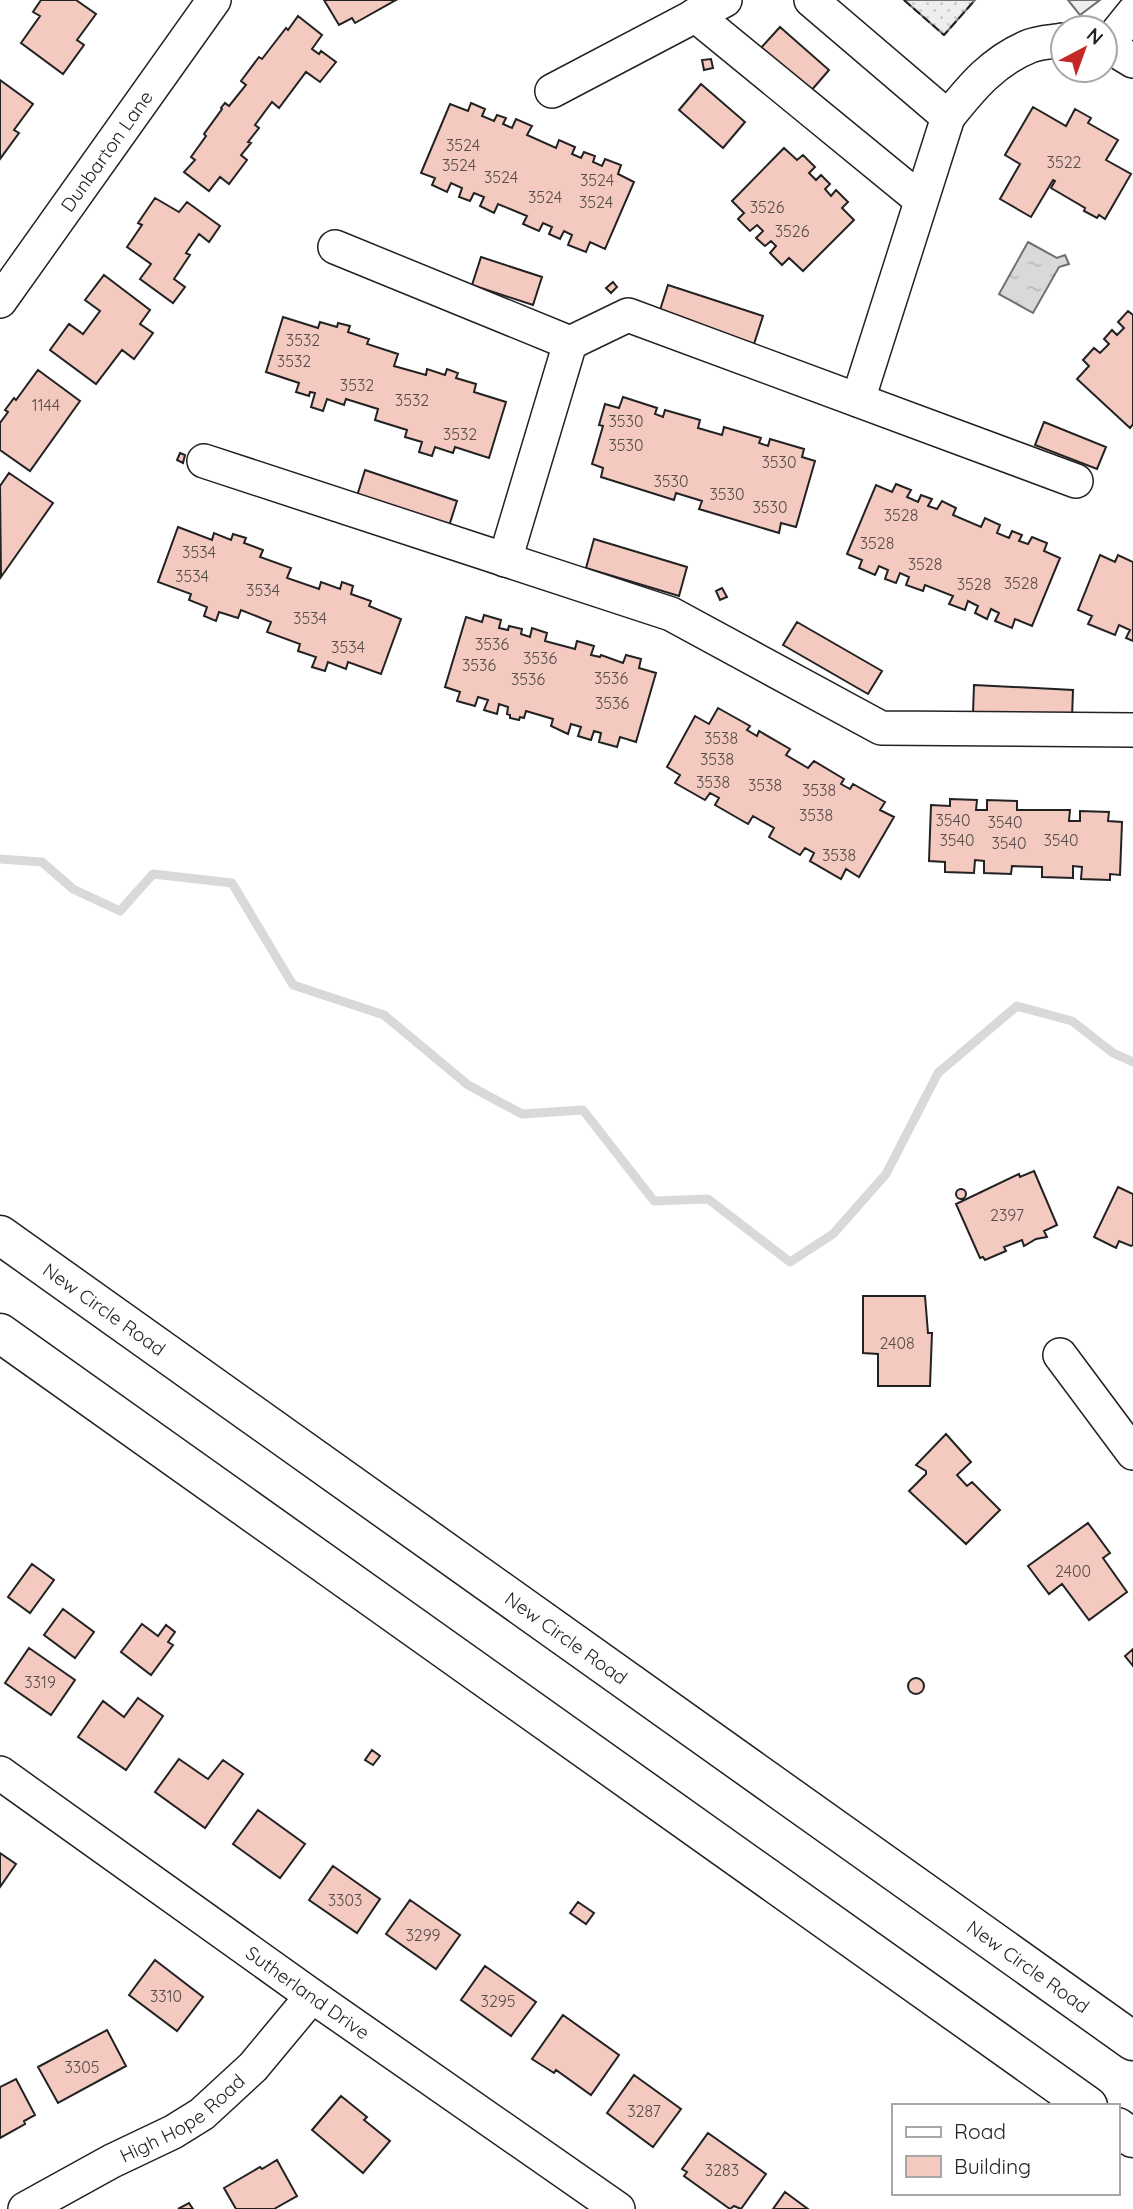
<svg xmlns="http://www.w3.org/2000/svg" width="1133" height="2209" font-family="Quicksand,sans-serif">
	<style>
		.grass { fill: url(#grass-dots); stroke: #6f6f6f; stroke-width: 2 }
		.pitch { fill: #eee; stroke: #6f6f6f; stroke-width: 2 }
		.water { fill: url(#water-ripples); stroke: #6f6f6f; stroke-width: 2 }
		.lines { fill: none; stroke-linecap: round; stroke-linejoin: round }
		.stream { stroke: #d9d9d9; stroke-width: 9 }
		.building { fill: #f3c9c0; stroke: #222; stroke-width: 2 }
		.minor-casing { stroke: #222; stroke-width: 36 }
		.highway-casing { stroke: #222; stroke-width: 41 }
		.minor { stroke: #fff; stroke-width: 33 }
		.highway { stroke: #fff; stroke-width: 38 }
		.fence { stroke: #222; stroke-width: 2; stroke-dasharray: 9 3.5; stroke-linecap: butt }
		.labels { text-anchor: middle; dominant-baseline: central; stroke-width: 5; stroke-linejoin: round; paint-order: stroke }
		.number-label { font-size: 16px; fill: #564c4a }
		.street-label { font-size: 19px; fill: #222; stroke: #fff }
	</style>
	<defs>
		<pattern id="grass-dots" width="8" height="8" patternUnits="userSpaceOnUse" patternTransform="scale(1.75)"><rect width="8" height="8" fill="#eee"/><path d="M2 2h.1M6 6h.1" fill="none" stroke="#ccc" stroke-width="1.8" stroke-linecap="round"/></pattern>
		<pattern id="water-ripples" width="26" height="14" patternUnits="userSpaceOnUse" patternTransform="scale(1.75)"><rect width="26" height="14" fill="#d9d9d9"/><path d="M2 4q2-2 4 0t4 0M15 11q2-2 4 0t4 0" fill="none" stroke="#bababa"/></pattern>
	</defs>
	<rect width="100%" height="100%" fill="#fff"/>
	<!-- grass -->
	<path class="grass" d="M904,0h71l-31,35z"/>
	<!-- pitch -->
	<path class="pitch" d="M1068,0h32l-20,15z"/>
	<!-- water -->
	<path class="water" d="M1028,242l29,16 8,-3 4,9 -10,3 -26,46 -34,-19z"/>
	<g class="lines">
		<!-- stream -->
		<path class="stream" d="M0,859l42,3 31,27 47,22 33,-37 79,9 61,102 91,30 84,70 54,29 61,-4 71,91 54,-2 82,63 43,-28 53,-60 52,-101 79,-67 55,15 41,32 20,9"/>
	</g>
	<!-- building -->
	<path class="building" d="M41,0h35l20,14 -19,26 7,5 -21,29 -42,-31 19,-27 -7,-4z
		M324,0h72l-41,23 -3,-5 -13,7z
		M298,16l24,19 -10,14 7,5 2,-3 15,11 -16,20 -14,-10 -27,36 -7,-6 -17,23 4,3 -11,14 3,1 -10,12 6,5 -18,24 -9,-7 -11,14 -25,-19 11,-12 -4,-3 15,-21 -2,-2 18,-25 -1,-1 4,-5 4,3 17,-21 -5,-4 18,-24 3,2 24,-31 2,2z
		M780,27l49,43 -19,22 -50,-43z
		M711,59l2,9 -9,2 -2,-10z
		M0,80l33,24 -19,26 5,3 -19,26z
		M701,84l44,38 -22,26 -44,-38z
		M471,103l14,6 -3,7 12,5 3,-6 9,3 -3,6 9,4 4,-9 16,7 -5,9 29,13 3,-8 16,7 -3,7 9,4 3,-6 11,4 -2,6 9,4 3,-7 16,6 -3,9 16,8 -29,67 -15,-7 -4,10 -18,-7 4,-10 -8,-4 -4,8 -11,-5 3,-7 -9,-4 -4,8 -16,-7 4,-8 -29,-12 -4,9 -14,-7 4,-9 -10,-4 -4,8 -11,-4 3,-9 -11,-5 -4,9 -15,-7 3,-7 -14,-5 29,-69 18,7z
		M1033,107l33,19 9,-17 16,9 -3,5 30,17 -12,20 25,14 -26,45 -6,-4 -2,3 -13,-7 1,-3 -34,-20 4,-7 -2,-1 -22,37 -31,-18 20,-35 -15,-9z
		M784,148l13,12 6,-5 12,12 -6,6 7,7 5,-5 9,9 -5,5 6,7 5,-6 12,12 -6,6 12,12 -51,51 -14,-13 -7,7 -12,-12 6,-7 -5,-5 -6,5 -9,-8 7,-7 -6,-6 -7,6 -12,-12 6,-6 -12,-12z
		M155,198l24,14 8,-10 33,24 -11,16 -10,-8 -13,19 4,2 -16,24 11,8 -12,16 -33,-24 11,-15 -24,-17 15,-22 -4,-2z
		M481,257l61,20 -9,28 -61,-20z
		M104,275l46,35 -10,14 13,9 -19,26 -12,-9 -26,34 -46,-34 19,-26 14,10 17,-23 -15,-11z
		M613,282l4,5 -6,6 -5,-5z
		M668,285l95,31 -9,28 -95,-31z
		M1128,311l5,4v109l-3,4 -53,-49 12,-13 -6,-6 11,-12 6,5 9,-9 -5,-5 8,-9 5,5 7,-7 -6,-6z
		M283,317l35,11 2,-6 17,5 1,-4 12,3 -2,6 21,7 -2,5 31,10 -4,12 32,9 1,-6 18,6 2,-6 11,4 -2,5 20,6 -2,8 32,10 -17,56 -34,-11 -2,6 -18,-6 -3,9 -13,-4 3,-10 -17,-5 2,-7 -32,-10 3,-11 -32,-10 -2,6 -17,-6 -4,12 -12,-4 4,-14 -5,-1 -1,4 -13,-4 3,-9 -33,-11z
		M38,370l42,31 -50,70 -30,-21v-27l8,-11 -3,-2 9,-12 2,2z
		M623,397l34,11 -2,6 8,3 2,-7 35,10 -2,8 24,7 2,-8 37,11 -2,5 9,3 2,-7 34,10 -2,8 13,4 -19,66 -15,-4 -2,10 -80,-24 3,-8 -26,-8 -2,7 -73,-23 2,-9 -11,-4 11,-38 -4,-1 6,-21 14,4z
		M1044,422l62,25 -9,22 -62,-24z
		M180,453l5,2 -2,8 -6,-3z
		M365,470l92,31 -8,25 -92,-30z
		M9,473l44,30 -52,74 -1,-91z
		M896,484l15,6 -4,7 11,5 3,-7 11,4 -4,7 9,3 5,-8 14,7 -3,7 28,12 4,-9 15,7 -3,8 12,5 3,-7 10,4 -3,6 9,3 4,-7 15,6 -3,8 16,7 -28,68 -17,-7 -3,9 -17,-7 4,-8 -8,-4 -4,10 -12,-6 3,-7 -10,-5 -3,9 -16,-6 4,-8 -28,-11 -2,6 -17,-6 3,-8 -9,-4 -4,10 -11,-4 3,-9 -9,-4 -4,9 -16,-7 3,-8 -15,-6 29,-69 16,7z
		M178,527l34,13 2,-7 17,7 2,-6 13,4 -2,5 19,7 -3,7 31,11 -4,10 32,11 2,-7 19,7 2,-7 11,4 -2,8 20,7 -2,5 32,13 -20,55 -33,-12 -2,7 -18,-7 -3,9 -13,-4 4,-10 -18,-6 2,-7 -33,-12 4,-10 -30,-12 -3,8 -19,-6 -3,9 -12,-5 3,-9 -18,-7 2,-6 -33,-12z
		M594,539l93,28 -8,29 -93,-28z
		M1100,555l15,7 3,-7 15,7v79l-7,-3 4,-8 -11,-5 -4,10 -27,-11 4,-8 -14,-6z
		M722,588l5,9 -7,3 -4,-9z
		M484,615l17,5 -2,8 9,2 1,-4 13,3 -1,5 9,3 2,-9 15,5 -2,8 30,8 2,-8 17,5 -3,9 9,2 1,-2 22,8 3,-8 15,4 -2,9 17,5 -20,69 -16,-5 -3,10 -18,-5 2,-9 -7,-2 -3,9 -13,-4 3,-9 -10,-3 -3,10 -17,-8 2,-7 -27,-8 -2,7 -4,-1 -1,3 -9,-2v-3l-3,-1 1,-7 -9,-3 -2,10 -13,-4 4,-10 -10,-3 -3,9 -18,-5 3,-9 -15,-5 21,-70 16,5z
		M797,622l85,49 -14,23 -85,-49z
		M974,685l99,5 -1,28 -99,-5z
		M718,708l32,18 -3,4 10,6 2,-5 31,18 -4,6 22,13 6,-7 30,18 -3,5 9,5 3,-5 32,18 -5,8 14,7 -35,60 -13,-8 -5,10 -31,-18 4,-8 -9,-5 -5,7 -31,-18 5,-9 -21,-12 -5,8 -33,-19 4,-7 -9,-5 -5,7 -30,-17 5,-8 -13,-8 28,-51 14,8z
		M950,799l27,1 -1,10h11v-10l30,1v9h53l-1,11h11v-10l29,1 -1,9 14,1 -2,53 -10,-1v6l-29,-1 1,-12 -9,-1v12l-31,-1v-10l-30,-1 -1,8 -27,-1v-12l-9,-1 -1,13 -29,-1v-10l-16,-1 2,-56 19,1z
		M1034,1171l23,54 -13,6 3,6 -11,2 -12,7 -2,-6 -18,7 2,4 -21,9 -2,-3 -3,1 -24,-54 63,-30 1,3z
		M1118,1187l15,7v51l-2,1 -12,-5 -3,7 -22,-11z
		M956 1194a5 5 0 1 1 10 0a5 5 0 1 1-10 0Z
		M863,1296h62l3,37h4l-2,53h-52v-32l-15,-1z
		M946,1434l25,28 -14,13 10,11 5,-4 28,28 -34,34 -57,-53 17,-17v-3l-10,-6z
		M1088,1523l22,30 -7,5 24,34 -38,28 -27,-36 -13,10 -21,-28z
		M32,1564l22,16 -24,33 -22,-16z
		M63,1609l31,23 -19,26 -31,-23z
		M142,1624l16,12 8,-11 9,7 -7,10 5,3 -22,30 -30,-23z
		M29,1648l46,32 -24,35 -46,-32z
		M1133,1649v17l-8,-10z
		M908 1686a8 8 0 1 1 16 0a8 8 0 1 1-16 0Z
		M138,1698l25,18 -37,54 -48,-33 25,-36 21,16z
		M372,1750l8,6 -7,9 -8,-5z
		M179,1759l29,20 15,-19 20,14 -38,54 -50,-36z
		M258,1810l47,34 -25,34 -47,-34z
		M0,1853l16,11 -16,23z
		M333,1866l47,33 -23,34 -48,-33z
		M410,1900l50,35 -24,34 -50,-35z
		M578,1902l16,11 -8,11 -16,-11z
		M155,1960l48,37 -26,34 -48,-36z
		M485,1966l51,36 -25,34 -50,-36z
		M563,2015l56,40 -28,40 -35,-25 -2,3 -22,-14z
		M107,2030l19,36 -68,37 -20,-36z
		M634,2075l47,34 -28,38 -46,-34z
		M16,2079l19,36 -11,6 1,3 -25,14v-51z
		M341,2096l26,21 -3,3 26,21 -27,32 -51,-43z
		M708,2133l58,41 -25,35 -7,-3 -4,3 -46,-33 3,-4 -5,-3z
		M277,2160l20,36 -23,13h-38l-12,-21 36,-21 2,2z
		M785,2192l23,17h-35z
		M189,2203l4,6h-15z"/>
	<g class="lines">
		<!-- minor casing -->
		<g class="minor-casing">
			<g id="minor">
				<path d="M811,0l137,117 -90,283"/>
				<path d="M695,15l226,185"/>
				<path d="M1105,44l28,17"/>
				<path d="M1108,44l25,-31"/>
				<path d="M552,91l173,-91"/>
				<path d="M948,117c23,-29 46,-57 82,-71 10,-4 22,-4 33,-6"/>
				<path d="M335,247l235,96"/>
				<path id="s1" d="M0,301l214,-301"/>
				<path d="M204,461l467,153 210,114 252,2"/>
				<path d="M505,560l65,-217 58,-28 448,166"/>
				<path d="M1060,1355l73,98"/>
				<path id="s2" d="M0,1773l312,223 306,213"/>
				<path id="s3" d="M25,2209l87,-48 61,-29 29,-18 51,-47 59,-71"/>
			</g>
		</g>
		<!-- highway casing -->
		<g class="highway-casing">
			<g id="highway">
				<path id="s4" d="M0,1235l1133,806"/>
				<path d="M0,1333l1088,773"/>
				<path d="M1117,2127l16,11"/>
			</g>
		</g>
		<!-- minor -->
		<use href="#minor" class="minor"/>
		<!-- highway -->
		<use href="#highway" class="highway"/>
		<!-- fence -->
		<path class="fence" d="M904,0l40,35 31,-35"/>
	</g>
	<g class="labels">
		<!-- number labels -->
		<g class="number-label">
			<text x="463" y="145">3524</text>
			<text x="1064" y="162">3522</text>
			<text x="459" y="165">3524</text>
			<text x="501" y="177">3524</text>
			<text x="597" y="180">3524</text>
			<text x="545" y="197">3524</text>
			<text x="596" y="202">3524</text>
			<text x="767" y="207">3526</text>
			<text x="792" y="231">3526</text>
			<text x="303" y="340">3532</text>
			<text x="294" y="361">3532</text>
			<text x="357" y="385">3532</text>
			<text x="412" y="400">3532</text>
			<text x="46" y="405">1144</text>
			<text x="626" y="421">3530</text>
			<text x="460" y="434">3532</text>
			<text x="626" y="445">3530</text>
			<text x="779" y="462">3530</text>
			<text x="671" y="481">3530</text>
			<text x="727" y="494">3530</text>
			<text x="770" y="507">3530</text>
			<text x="901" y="515">3528</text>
			<text x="877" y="543">3528</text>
			<text x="199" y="552">3534</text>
			<text x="925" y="564">3528</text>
			<text x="192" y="576">3534</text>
			<text x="1021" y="583">3528</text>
			<text x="974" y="584">3528</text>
			<text x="263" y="590">3534</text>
			<text x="310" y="618">3534</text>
			<text x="492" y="644">3536</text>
			<text x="348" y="647">3534</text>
			<text x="540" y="658">3536</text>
			<text x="479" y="665">3536</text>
			<text x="611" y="678">3536</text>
			<text x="528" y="679">3536</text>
			<text x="612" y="703">3536</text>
			<text x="721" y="738">3538</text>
			<text x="717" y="759">3538</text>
			<text x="713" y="782">3538</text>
			<text x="765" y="785">3538</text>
			<text x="819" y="790">3538</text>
			<text x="816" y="815">3538</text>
			<text x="953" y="820">3540</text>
			<text x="1005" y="822">3540</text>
			<text x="957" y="840">3540</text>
			<text x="1061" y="840">3540</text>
			<text x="1009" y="843">3540</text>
			<text x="839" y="855">3538</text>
			<text x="1007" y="1215">2397</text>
			<text x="897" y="1343">2408</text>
			<text x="1073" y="1571">2400</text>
			<text x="40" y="1682">3319</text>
			<text x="345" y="1900">3303</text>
			<text x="423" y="1935">3299</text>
			<text x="166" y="1996">3310</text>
			<text x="498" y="2001">3295</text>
			<text x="82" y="2067">3305</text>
			<text x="644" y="2111">3287</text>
			<text x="722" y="2170">3283</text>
		</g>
		<!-- street labels -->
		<g class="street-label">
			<text stroke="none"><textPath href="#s1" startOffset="184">Dunbarton Lane</textPath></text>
			<text stroke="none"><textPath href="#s4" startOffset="128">New Circle Road</textPath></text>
			<text stroke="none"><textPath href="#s4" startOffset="695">New Circle Road</textPath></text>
			<text stroke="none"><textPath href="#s4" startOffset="1262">New Circle Road</textPath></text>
			<text stroke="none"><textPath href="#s2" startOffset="378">Sutherland Drive</textPath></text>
			<text stroke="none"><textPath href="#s3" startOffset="182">High Hope Road</textPath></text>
		</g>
	</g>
	<!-- legend -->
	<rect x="892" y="2104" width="228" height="91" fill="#ffffff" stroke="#a7a7a7" stroke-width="2"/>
	<rect x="906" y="2127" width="35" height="10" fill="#ffffff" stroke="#a7a7a7" stroke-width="2"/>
	<text x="954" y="2139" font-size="21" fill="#222222">Road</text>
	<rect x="906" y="2156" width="35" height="21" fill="#f3c9c0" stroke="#a7a7a7" stroke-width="2"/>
	<text x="954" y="2174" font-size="21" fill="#222222">Building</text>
	<!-- north arrow -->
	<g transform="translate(1084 49) rotate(41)"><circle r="33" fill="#ffffff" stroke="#a7a7a7" stroke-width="2"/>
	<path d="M0-5L12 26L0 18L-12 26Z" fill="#c62828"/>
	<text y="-10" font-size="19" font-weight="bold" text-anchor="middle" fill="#222222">N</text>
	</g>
</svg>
